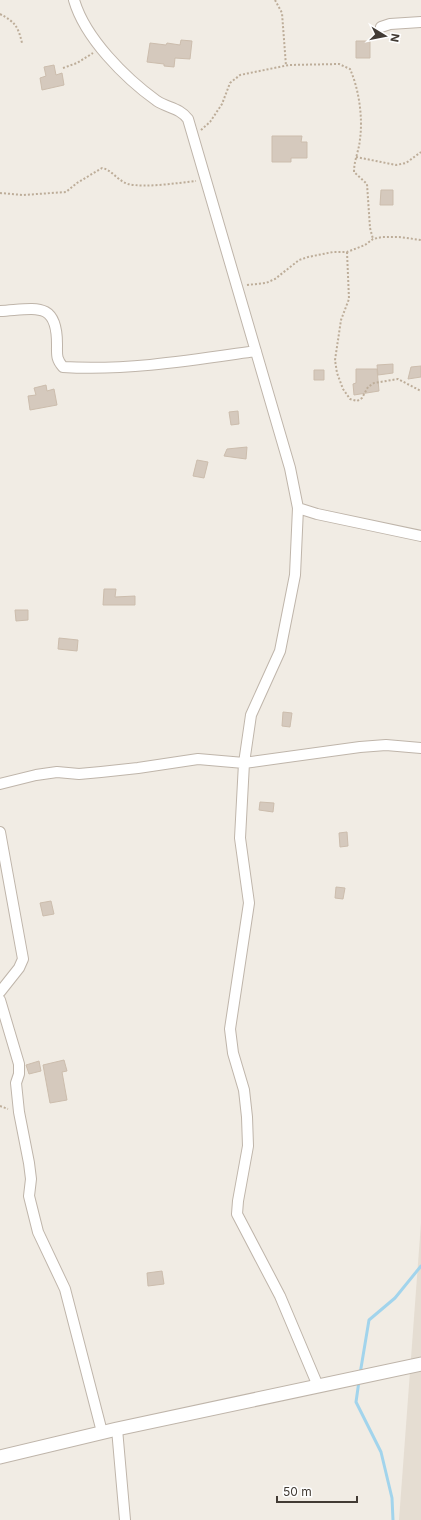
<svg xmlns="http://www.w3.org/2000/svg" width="421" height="1520" font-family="Inter,sans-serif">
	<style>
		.residential { fill: #e5ddd2 }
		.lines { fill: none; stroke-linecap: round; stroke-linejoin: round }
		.stream { stroke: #a2d4ec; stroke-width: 3 }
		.building { fill: #d5c9bd; stroke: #ccbdad }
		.minor-casing { stroke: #bfb5aa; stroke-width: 12 }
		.tertiary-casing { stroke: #bfb5aa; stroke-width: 15 }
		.path { stroke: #bdad99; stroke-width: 2; stroke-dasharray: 2 2; stroke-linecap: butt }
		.minor { stroke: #fff; stroke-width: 10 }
		.tertiary { stroke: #fff; stroke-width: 13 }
	</style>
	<rect width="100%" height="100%" fill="#f1ece4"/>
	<!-- residential -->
	<path class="residential" d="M421,1223v297h-22z"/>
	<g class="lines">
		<!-- stream -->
		<path class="stream" d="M360,1374l9,-54 26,-22 26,-32
			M359,1381l-3,21 25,50 11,46 1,22"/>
	</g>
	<!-- building -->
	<path class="building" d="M181,40l11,1 -2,18 -15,-1 -1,9 -10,-1v-2l-17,-2 3,-19 16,2 1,-2 13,2z
		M356,41h14v17h-14z
		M54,65l2,10 6,-2 2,12 -22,5 -2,-12 6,-2 -2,-9z
		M272,136h30l-1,6h6v16h-16v4h-19z
		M381,190h12v15h-13z
		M393,364v9l-15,2 -1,-10z
		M421,366v11l-13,2 3,-12z
		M356,369h21l2,22 -25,4 -1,-11 3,-1z
		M314,370h10v10h-10z
		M46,385l1,6 7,-2 3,16 -27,5 -2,-14 8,-1 -2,-7z
		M238,411l1,13 -8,1 -2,-13z
		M247,447l-1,12 -22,-3 3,-7z
		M197,460l11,2 -4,16 -11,-2z
		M104,589h12l-1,8 20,-1v9h-32z
		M15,610h13v10l-12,1z
		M59,638l19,2 -1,11 -19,-2z
		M283,712l9,1 -2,14 -8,-1z
		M260,802l14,1 -1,9 -14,-2z
		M347,832l1,14 -8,1 -1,-14z
		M336,887l9,1 -2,11 -8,-1z
		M51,901l3,13 -11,2 -3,-13z
		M64,1060l3,11 -5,1 5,28 -17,3 -7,-38z
		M39,1061l2,10 -12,3 -3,-9z
		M162,1271l2,13 -16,2 -1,-13z"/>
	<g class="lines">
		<!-- minor casing -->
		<g class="minor-casing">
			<path id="minor" d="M74,0c11,38 51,78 83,101 11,7 23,7 31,18l102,349 8,40 -3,67 -15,76 -29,64 -7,48 -4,75 9,65 -19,126 3,24 11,37 3,27 1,29 -10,55 -1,13 43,82 38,90
				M381,27l9,-3 31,-2
				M0,311c35,-2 57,-11 57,33 0,11 -1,15 6,23 65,4 130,-7 193,-16
				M298,508l19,6 104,22
				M0,784l36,-9 21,-3 22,2 22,-2 37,-4 60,-9 46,4 116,-16 26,-2 35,3
				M0,832l23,127 -4,9 -19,24
				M0,1000l19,64v10l-3,9 3,29 10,51 2,16 -2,17 9,36 27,57 37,143
				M117,1429l8,91"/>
		</g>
		<!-- tertiary casing -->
		<g class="tertiary-casing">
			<path id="tertiary" d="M0,1457l117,-28 304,-65"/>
		</g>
		<!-- path -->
		<path class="path" d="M275,0l7,13 4,53
			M0,14c15,8 18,12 22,29
			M63,68l14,-5 16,-10
			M201,130l9,-8 12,-18 8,-21 10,-8 49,-10 50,-1 11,5c9,20 13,49 10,70 -1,12 -6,21 -6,33l13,12 3,44 3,11
			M356,157l40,8 10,-2 15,-11
			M0,193l23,2 43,-3 11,-9 25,-15c10,2 16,13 26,16 18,4 49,-1 68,-3
			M347,252l2,47 -8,21 -6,40 2,13 6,16 7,10 7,2 5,-3 6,-11 6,-4 24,-4 23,12
			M247,285l19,-2 9,-4 24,-19 9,-3 25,-5h14l18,-7 8,-6 9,-2h17l22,3
			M0,1106l8,3"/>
		<!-- minor -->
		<use href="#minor" class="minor"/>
		<!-- tertiary -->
		<use href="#tertiary" class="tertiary"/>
	</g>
	<!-- north arrow -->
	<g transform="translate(385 36) rotate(100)" stroke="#ffffff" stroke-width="3" paint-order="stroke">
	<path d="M0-3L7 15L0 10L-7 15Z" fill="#423b34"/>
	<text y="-6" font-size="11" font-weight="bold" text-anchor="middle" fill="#423b34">N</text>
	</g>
	<!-- scale -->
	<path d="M277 1496v6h80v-6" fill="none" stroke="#423b34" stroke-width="2"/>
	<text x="283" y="1496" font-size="12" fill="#423b34" stroke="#ffffff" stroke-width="3" paint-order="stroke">50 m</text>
</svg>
